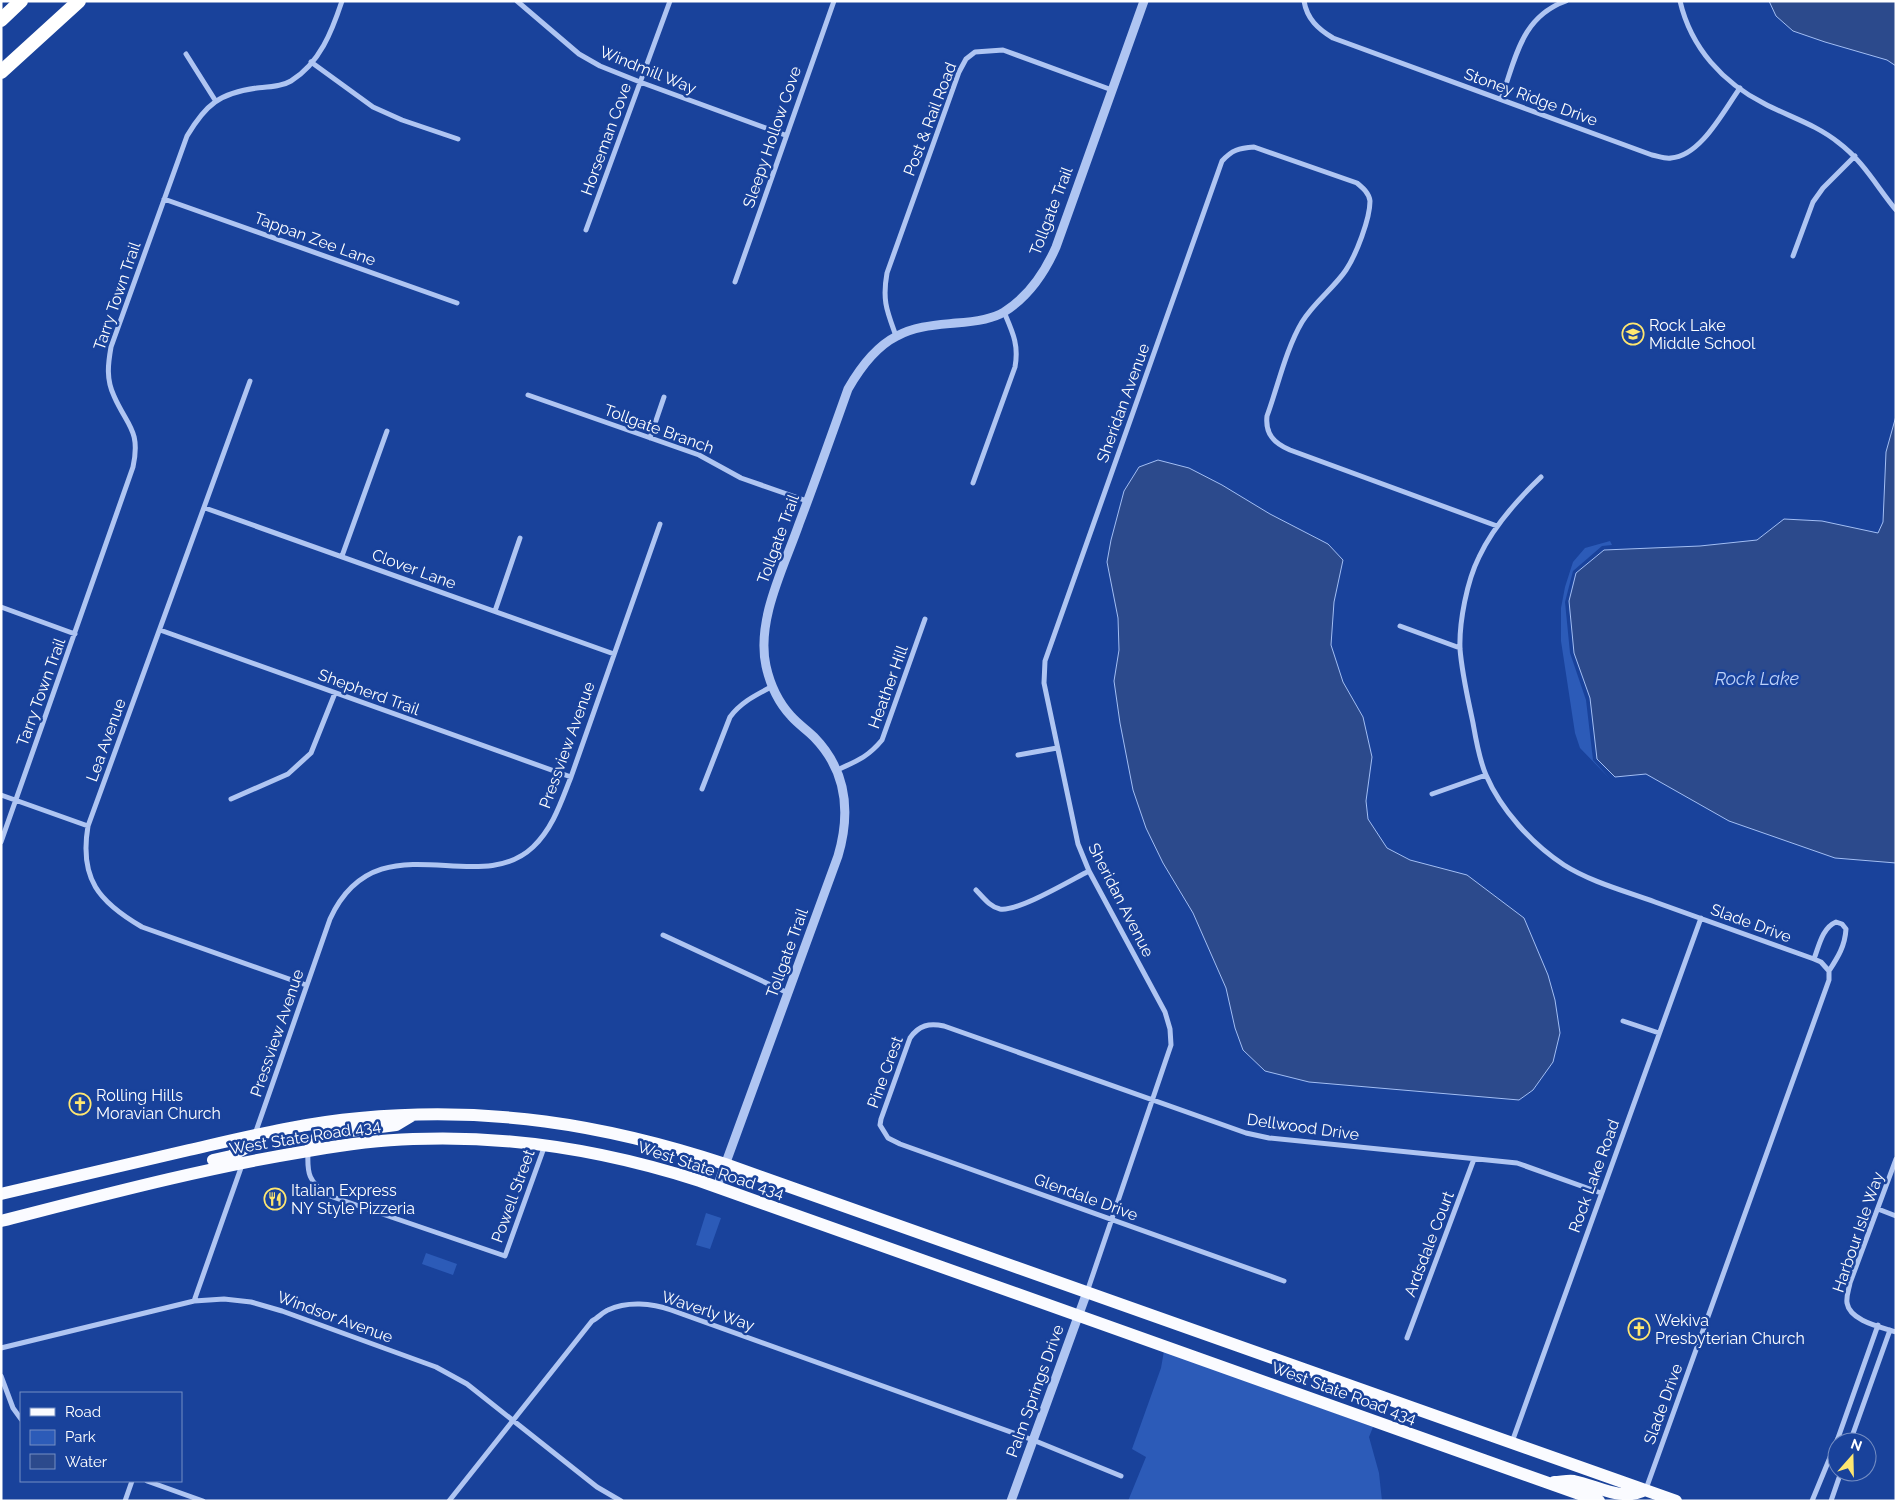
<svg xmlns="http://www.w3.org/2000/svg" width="1897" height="1502" font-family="Raleway,sans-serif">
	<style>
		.green { fill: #2c5bb8 }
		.water { fill: #2c4a8c; stroke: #a2bef4 }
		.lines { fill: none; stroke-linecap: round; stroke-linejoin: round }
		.minor { stroke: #afc5f2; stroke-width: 5 }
		.tertiary { stroke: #afc5f2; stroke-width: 9 }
		.primary { stroke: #fafbff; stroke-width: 12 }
		.motorway { stroke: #fff; stroke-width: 14 }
		.labels { text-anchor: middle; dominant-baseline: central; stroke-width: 5; stroke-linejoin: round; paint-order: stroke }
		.street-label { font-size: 16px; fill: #fff; stroke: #19429b }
		.poi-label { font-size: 16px; fill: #fff; stroke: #19429b; text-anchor: start }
		.water-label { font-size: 18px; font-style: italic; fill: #bcd0f8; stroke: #19429b }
	</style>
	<rect width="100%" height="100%" fill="#19429b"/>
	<!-- green -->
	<path class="green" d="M1610,541l2,4 -10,1 -29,25 -8,31 5,51 16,47 7,60 17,19 -30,-31 -5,-15 -14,-92v-33l4,-21 8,-25 12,-14z
		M706,1213l15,5 -11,31 -14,-4z
		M426,1253l31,11 -4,11 -31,-11z
		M1164,1351l209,76 -4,10 10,36 3,28h-254l18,-44 -14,-8 29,-81z"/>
	<!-- water -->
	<path class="water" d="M1769,1h127v65l-9,-6 -62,-18 -32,-11 -17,-15z
		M1896,416v447l-61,-5 -106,-37 -83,-47 -31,3 -18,-18 -7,-61 -16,-45 -5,-52 7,-28 28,-23 96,-4 57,-6 27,-21 38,2 56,12 5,-11 3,-70z
		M1158,460l31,8 33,17 48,29 58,30 15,16 -9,42 -3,43 12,37 20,35 9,40 -6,44 2,18 19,29 23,12 57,15 57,43 24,57 7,25 5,33 -7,29 -20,28 -14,10 -210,-18 -44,-11 -22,-21 -8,-22 -9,-40 -33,-75 -30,-50 -17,-35 -13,-38 -13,-67 -6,-42 5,-31 -1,-32 -11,-56 4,-22 13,-49 15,-24z"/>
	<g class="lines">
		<!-- minor -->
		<path class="minor" d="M517,1l62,53 21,12 40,16 145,53
			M1304,1c3,18 14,28 29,37l319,117c6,1 13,4 19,3 30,-2 53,-48 69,-70
			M1680,1c11,47 43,82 85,103 25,13 52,21 74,39 24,18 38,44 57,67
			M186,54l29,46
			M311,62l62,45 29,13 56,19
			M1501,99c15,-41 20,-82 65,-98
			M164,199l293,104
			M586,230l84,-229
			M1793,256l20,-54 10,-14 32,-32
			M735,282l99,-281
			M896,336c-9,-25 -14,-35 -9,-63l72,-201 7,-13 9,-7 28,-2 109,40
			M250,381l-162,445c-9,53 11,76 54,101l164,58
			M528,395l171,60 42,23 66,23
			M650,438l14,-41
			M1541,477c-24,23 -48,50 -62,80 -12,24 -20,65 -19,92 2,25 8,50 13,74 3,17 6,36 13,52 15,35 46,69 78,90 27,17 61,26 91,37 53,19 106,38 159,57l7,3 8,9v9l-183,509
			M973,483l42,-116c4,-22 -2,-34 -11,-55
			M205,508l409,146
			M342,556l45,-125
			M1,607l74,27
			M495,611l25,-73
			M1400,626l60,22
			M160,630l411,147
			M1018,755l39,-7
			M837,770c20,-9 31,-13 45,-30l43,-121
			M702,789l28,-72c11,-15 26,-22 43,-31
			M1432,794l54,-19
			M1,795l87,31
			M231,799l57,-25 23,-21 24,-60
			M1,842l132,-375c8,-37 -6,-41 -19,-71 -8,-17 -6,-32 -3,-49l76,-211c19,-32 33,-43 70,-48 11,-1 24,-1 34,-7 29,-18 41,-50 51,-80
			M976,890c7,7 14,17 24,19 18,3 71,-29 89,-38
			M663,935l125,58
			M1814,959c5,-13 8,-31 22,-37l6,2 4,5c-1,17 -8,28 -17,42
			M1623,1021l36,12
			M255,1134l75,-215c47,-102 147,-19 203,-72 20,-19 28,-45 38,-70l89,-253
			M308,1153c-1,21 1,28 19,42l178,61 40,-111
			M1896,1159l-46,124c-1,6 -4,13 -3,20 3,18 34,24 49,29
			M1878,1209l18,7
			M1284,1281l-384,-137 -12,-6 -8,-13 1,-6 29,-81c9,-13 19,-15 34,-12l302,107 23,5 248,25 84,30
			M1087,1292l84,-247 -1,-16 -5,-17 -76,-141 -11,-27 -34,-161 1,-22 177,-500c10,-11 17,-13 32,-14l103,36c6,5 12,10 13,18 0,18 -14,54 -24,69 -12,18 -32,32 -44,52 -16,27 -24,64 -35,94 -2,18 7,27 23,34l207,76
			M194,1301l48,-136
			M1407,1338l67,-179
			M1,1348l193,-47 30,-2 27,3 31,9 154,56 31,17 130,103 24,14
			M1,1376l12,32 8,11
			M1512,1442l189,-524
			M1850,1442l40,-112
			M147,1481l56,20
			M125,1501l7,-20
			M449,1501l143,-180c6,-3 11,-9 16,-11 19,-9 44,-7 63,0l362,130 88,36
			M1812,1501l26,-63 40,-113
			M1831,1501l10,-29"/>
		<!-- tertiary -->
		<path class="tertiary" d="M717,1187l121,-331c13,-44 9,-85 -24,-119 -7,-7 -16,-13 -23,-21 -12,-13 -21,-32 -25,-50 -10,-46 18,-99 33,-142 17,-45 33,-90 49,-135 12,-21 27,-42 49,-53 18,-10 39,-11 59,-13 16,-1 35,-3 48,-11 24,-15 41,-40 52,-65l88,-246
			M1011,1501l76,-209"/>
		<!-- primary -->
		<path class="primary" d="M308,1151l9,-14 9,-3 70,-9 15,-9
			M213,1160l18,-4 18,-10 6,-11
			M1,1194c63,-15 126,-29 188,-44 57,-13 113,-27 171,-32 129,-12 243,6 365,46l951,337
			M1,1221c102,-26 203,-53 307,-70 34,-6 69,-11 105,-12 98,-4 194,12 287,42l899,320
			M1554,1482c6,0 14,-2 20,-1 24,5 48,21 71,9"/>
		<!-- motorway -->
		<path class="motorway" d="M1,20l20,-19
			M1,72l78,-71"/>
	</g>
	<!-- icons -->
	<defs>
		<g id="school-ring" transform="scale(1.125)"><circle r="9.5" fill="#19429b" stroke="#ffe770" stroke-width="1.5"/><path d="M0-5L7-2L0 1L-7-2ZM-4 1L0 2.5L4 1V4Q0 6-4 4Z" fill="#ffe770"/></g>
		<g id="church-ring" transform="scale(1.125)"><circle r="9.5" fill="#19429b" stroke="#ffe770" stroke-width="1.5"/><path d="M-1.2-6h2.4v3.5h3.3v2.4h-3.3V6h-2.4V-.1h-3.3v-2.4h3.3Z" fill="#ffe770"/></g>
		<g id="restaurant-ring" transform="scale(1.125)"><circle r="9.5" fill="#19429b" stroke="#ffe770" stroke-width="1.5"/><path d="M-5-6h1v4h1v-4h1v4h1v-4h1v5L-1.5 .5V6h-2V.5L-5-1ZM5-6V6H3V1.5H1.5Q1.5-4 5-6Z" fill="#ffe770"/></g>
	</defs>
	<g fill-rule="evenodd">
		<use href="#school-ring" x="1633" y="334"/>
		<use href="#church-ring" x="80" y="1104"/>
		<use href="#restaurant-ring" x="275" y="1199"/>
		<use href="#church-ring" x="1639" y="1329"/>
	</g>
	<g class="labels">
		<!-- street labels -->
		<g class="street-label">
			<text transform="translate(648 70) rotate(22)">Windmill Way</text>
			<text transform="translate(1531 97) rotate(20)">Stoney Ridge Drive</text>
			<text transform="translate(930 119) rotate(-69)">Post &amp; Rail Road</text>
			<text transform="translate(772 137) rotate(-71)">Sleepy Hollow Cove</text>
			<text transform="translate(606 139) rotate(-70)">Horseman Cove</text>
			<text transform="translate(1051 211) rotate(-69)">Tollgate Trail</text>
			<text transform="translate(315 239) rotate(20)">Tappan Zee Lane</text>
			<text transform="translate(117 296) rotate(-71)">Tarry Town Trail</text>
			<text transform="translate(1123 403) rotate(-70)">Sheridan Avenue</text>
			<text transform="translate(659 429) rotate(20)">Tollgate Branch</text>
			<text transform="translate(778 539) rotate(-70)">Tollgate Trail</text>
			<text transform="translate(414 569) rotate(20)">Clover Lane</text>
			<text transform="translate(888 687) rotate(-70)">Heather Hill</text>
			<text transform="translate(41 692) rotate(-70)">Tarry Town Trail</text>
			<text transform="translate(369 692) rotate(20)">Shepherd Trail</text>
			<text transform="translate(106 740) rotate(-70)">Lea Avenue</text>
			<text transform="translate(567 745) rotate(-70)">Pressview Avenue</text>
			<text transform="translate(1121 900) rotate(63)">Sheridan Avenue</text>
			<text transform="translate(1751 923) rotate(20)">Slade Drive</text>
			<text transform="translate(787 953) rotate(-70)">Tollgate Trail</text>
			<text transform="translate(277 1033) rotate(-71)">Pressview Avenue</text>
			<text transform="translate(885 1072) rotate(-70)">Pine Crest</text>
			<text transform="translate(1303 1127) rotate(8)">Dellwood Drive</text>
			<text transform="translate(305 1137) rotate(-9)">West State Road 434</text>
			<text transform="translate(711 1170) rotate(18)">West State Road 434</text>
			<text transform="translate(1594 1176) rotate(-70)">Rock Lake Road</text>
			<text transform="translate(513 1196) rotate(-70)">Powell Street</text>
			<text transform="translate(1086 1197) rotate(20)">Glendale Drive</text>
			<text transform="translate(1858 1232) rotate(-71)">Harbour Isle Way</text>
			<text transform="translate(1429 1244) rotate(-69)">Ardsdale Court</text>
			<text transform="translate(708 1311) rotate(18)">Waverly Way</text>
			<text transform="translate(335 1317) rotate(20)">Windsor Avenue</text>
			<text transform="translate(1035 1391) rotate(-70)">Palm Springs Drive</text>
			<text transform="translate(1344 1393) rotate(20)">West State Road 434</text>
			<text transform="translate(1663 1404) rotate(-70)">Slade Drive</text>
		</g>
		<!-- poi labels -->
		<g class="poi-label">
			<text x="1649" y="325">Rock Lake<tspan x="1649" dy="18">Middle School</tspan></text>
			<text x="96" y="1095">Rolling Hills<tspan x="96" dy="18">Moravian Church</tspan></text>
			<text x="291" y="1190">Italian Express<tspan x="291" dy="18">NY Style Pizzeria</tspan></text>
			<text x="1655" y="1320">Wekiva<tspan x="1655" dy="18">Presbyterian Church</tspan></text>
		</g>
		<!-- water labels -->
		<g class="water-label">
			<text x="1757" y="678">Rock Lake</text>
		</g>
	</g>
	<!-- border -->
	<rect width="1897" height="1502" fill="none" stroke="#ffffff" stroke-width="5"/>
	<!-- legend -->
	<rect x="20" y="1392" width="162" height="90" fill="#19429b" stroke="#758ec3"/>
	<rect x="30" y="1408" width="25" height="8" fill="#fafbff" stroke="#758ec3"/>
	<text x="65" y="1417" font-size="15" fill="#ffffff">Road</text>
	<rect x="30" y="1430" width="25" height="15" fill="#2c5bb8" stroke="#758ec3"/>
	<text x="65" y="1442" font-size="15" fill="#ffffff">Park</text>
	<rect x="30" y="1454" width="25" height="15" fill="#2c4a8c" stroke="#758ec3"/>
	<text x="65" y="1467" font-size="15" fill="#ffffff">Water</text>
	<!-- north arrow -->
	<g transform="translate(1852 1457) rotate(20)"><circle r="24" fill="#19429b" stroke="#758ec3"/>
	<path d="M0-4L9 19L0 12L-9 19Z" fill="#ffe770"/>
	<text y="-8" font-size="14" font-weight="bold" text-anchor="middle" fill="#ffffff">N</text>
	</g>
</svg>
